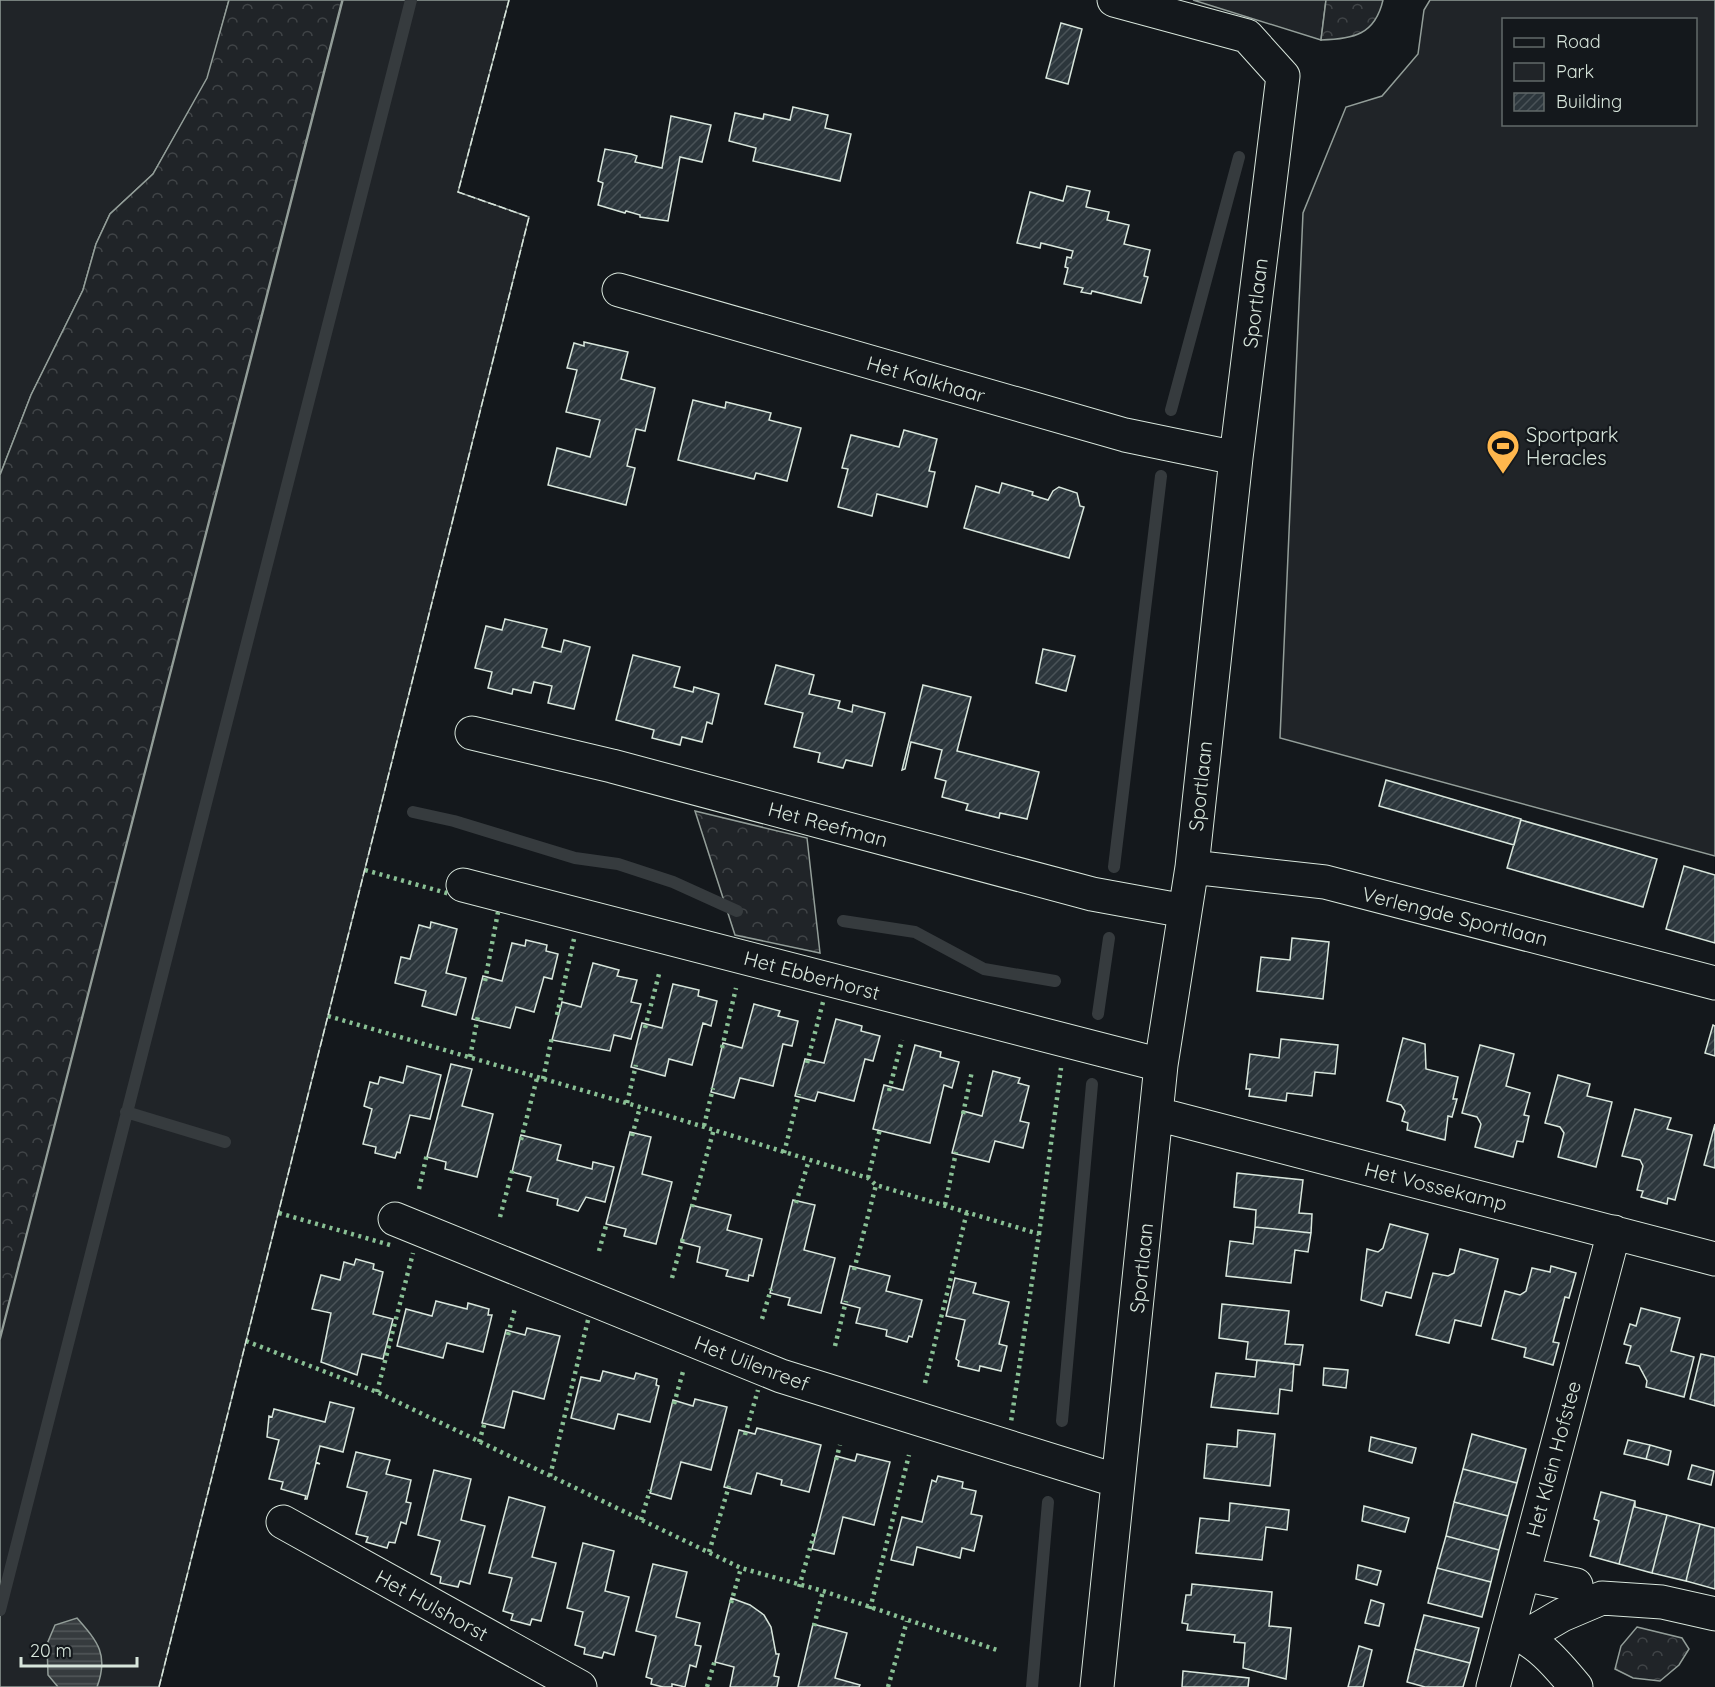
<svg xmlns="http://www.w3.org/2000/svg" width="1715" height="1687" font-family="Quicksand,sans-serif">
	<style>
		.green { fill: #202428; stroke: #939e99; stroke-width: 1.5; fill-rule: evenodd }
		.forest { fill: url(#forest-crowns); stroke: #939e99; stroke-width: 1.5 }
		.water { fill: url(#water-rules); stroke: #939e99; stroke-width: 1.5 }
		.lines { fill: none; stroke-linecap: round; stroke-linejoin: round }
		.stream { stroke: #363b3e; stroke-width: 12 }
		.building { fill: url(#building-hatch); stroke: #d8e6dc; stroke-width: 1.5 }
		.minor-casing { stroke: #d8e6dc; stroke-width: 35 }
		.minor { stroke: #14181c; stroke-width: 33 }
		.hedge { stroke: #8ac095; stroke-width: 4.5; stroke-dasharray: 3 4.5; stroke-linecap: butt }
		.fence { stroke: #d8e6dc; stroke-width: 1.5; stroke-dasharray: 8 3; stroke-linecap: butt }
		.labels { text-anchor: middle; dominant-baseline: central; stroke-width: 4.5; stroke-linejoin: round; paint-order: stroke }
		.street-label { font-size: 20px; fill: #d8e6dc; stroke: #14181c }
		.poi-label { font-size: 20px; fill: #d8e6dc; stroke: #14181c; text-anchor: start }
	</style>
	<defs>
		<pattern id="forest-crowns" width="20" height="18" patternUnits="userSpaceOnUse" patternTransform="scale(1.5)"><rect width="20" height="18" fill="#202428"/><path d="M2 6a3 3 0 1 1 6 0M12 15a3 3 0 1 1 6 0" fill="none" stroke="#404447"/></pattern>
		<pattern id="water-rules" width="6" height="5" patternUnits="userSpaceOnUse" patternTransform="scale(1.5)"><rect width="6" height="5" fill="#363b3e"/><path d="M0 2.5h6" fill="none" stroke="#525759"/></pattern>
		<pattern id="building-hatch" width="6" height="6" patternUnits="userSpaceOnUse" patternTransform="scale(1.5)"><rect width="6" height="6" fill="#2c363c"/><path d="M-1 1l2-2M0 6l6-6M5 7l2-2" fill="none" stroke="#4a5358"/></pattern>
	</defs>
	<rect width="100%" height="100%" fill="#14181c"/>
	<!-- green -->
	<path class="green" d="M0,0h229l-21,78 -55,96 -43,40 -14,30 -13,46 -52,105 -31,80z
		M343,0h166l-51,192 71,25 -370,1470h-159v-347z
		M1193,0h133l-5,40z
		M1430,0h285v856l-435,-118 23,-525 43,-106 36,-11 36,-42 6,-44zM1504,20h192v104h-192z"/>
	<!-- forest -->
	<path class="forest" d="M229,0h113l-342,1337v-862l31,-80 52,-105 13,-46 14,-30 43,-40 54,-96z
		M1326,0h57c-8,35 -30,39 -62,40z
		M695,811l112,27 13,115 -85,-18z
		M1637,1627l45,11 7,11 -10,16 -19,16 -27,-3 -18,-9 6,-23z"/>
	<!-- water -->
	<path class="water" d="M77,1618c21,24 32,37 20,69h-39l-10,-12 -1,-31 8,-19z"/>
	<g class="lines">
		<!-- stream -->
		<path class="stream" d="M1171,410l68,-253
			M413,812l41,9 121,37 43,6 55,18 64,29
			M1114,867l47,-391
			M843,921l72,11 69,37 71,12
			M1098,1014l11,-76
			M126,1112l99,30
			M1062,1421l30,-337
			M0,1610l411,-1610
			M1032,1687l16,-185"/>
	</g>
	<!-- building -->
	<path class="building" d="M1061,23l21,6 -14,55 -22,-6z
		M793,107l35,8 -3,13 26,6 -11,47 -87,-20 3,-13 -27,-7 6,-28 28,6 1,-5 26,6z
		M671,116l40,9 -9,37 -22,-5 -12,64 -28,-4v-2l-14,-4 -1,2 -27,-8 5,-22 -5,-2 7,-32 26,5 6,2 -2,6 27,6z
		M1067,186l23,5 -4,16 23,5 -2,8 22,5 -5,19 26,6 -6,26 4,1 -7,26 -49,-12 -1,3 -10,-2 2,-4 -19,-4 4,-16 -3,-1 2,-10 4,1 2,-7 -32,-8 -1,5 -23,-5 13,-51 33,9z
		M584,342l44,10 -7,27 34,9 -10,43 -9,-2 -9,37 8,2 -9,37 -78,-20 9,-37 33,9 10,-37 -34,-8 11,-42 -10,-2 7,-25 10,3z
		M693,400l32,8 1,-6 45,11 -2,7 32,8 -14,53 -31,-8 -2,6 -76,-19z
		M904,430l33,9 -8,32 6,1 -8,35 -50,-13 -5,22 -34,-9 10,-38 -6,-1 9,-33 48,12z
		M1002,483l31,9 -1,3 16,5 5,-9 6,-4 18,6 3,13 4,1 -15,51 -105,-30 12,-42 23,7z
		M505,619l42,10 -5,18 19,5 3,-12 26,7 -16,62 -26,-6 4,-17 -18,-4 -3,11 -18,-4 -1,5 -24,-6 4,-16 -17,-4 11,-42 16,4z
		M1043,649l32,7 -9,35 -30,-8z
		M633,655l47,12 -6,20 19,5 1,-5 25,7 -7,30 -5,-2 -5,20 -20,-5 -2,8 -28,-7 2,-8 -38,-10z
		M776,665l38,10 -5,19 31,7 -2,7 14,4 1,-7 32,8 -13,53 -26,-6 -3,8 -25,-6 2,-9 -26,-6 9,-34 -38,-9z
		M923,685l48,12 -14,54 82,21 -12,47 -27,-6 -1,5 -33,-8 2,-6 -26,-7 4,-16 -11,-3 7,-28 -31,-8 -6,27 -3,1z
		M1386,780l135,39 -7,26 -135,-39z
		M1521,820l136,39 -14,48 -136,-39z
		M1684,866l31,9v68l-49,-14z
		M431,922l26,7 -11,44 20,5 -10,37 -34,-9 4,-15 -31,-8 6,-26 9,2 9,-34 11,3z
		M1292,938l37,4 -6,57 -66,-8 4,-34 29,3z
		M526,940l21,5 -1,6 12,3 -6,25 -8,-2 -10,35 -18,-5 -6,21 -38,-9 11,-43 19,5 10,-38 13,3z
		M593,963l26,7 -2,6 20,4 -6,22 10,2 -10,35 -17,-4 -4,16 -58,-11 10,-38 19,5z
		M673,984l26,6 -1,6 19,5 -6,25 -8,-3 -11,42 -23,-6 -4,17 -34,-9 11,-44 20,5z
		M754,1004l26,7 -2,5 20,5 -6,25 -9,-2 -10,42 -33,-8 -6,20 -23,-6 12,-49 19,5z
		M836,1019l26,7 -1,5 19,5 -7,25 -8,-2 -11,42 -36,-9 -3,9 -20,-5 10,-37 19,4z
		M1713,1025l2,1v30l-10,-3z
		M1403,1038l22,6 1,25 32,8 -5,22h4l-5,18 -4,-1 -3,24 -38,-10 1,-7 -6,-2 3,-10 -4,-6 -14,-4z
		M1281,1039l57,6 -3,29 -20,-2 -3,24 -25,-3 -1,8 -37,-5 1,-7h-4l4,-35 29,4z
		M915,1045l26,7 -1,5 19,5 -7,26 -8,-3 -14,58 -57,-14 11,-44 19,5z
		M1480,1045l34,9 -8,32 24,7 -6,22 5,1 -6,26 -6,-1 -4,16 -38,-10 6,-23 -4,-7 -15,-4z
		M451,1064l21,5 -10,37 31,8 -16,63 -32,-8 1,-7 -19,-5z
		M407,1066l34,9 -11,44 -20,-4 -10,38 -3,-1 -2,6 -20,-5 1,-6 -13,-3 9,-35 -8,-3 6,-24 8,2 2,-7 23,6z
		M993,1071l27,7 -2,5 11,3 -9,35 9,2 -6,25 -28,-7 -6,21 -37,-9 11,-42 19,5z
		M1558,1075l32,9 -3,12 25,6 -16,65 -38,-10 6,-24 -4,-6 -15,-4z
		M1635,1109l36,9 -4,11 25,6 -17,65 -7,-2 -1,6 -26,-7 2,-6 -6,-1 6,-24 -3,-6 -18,-4z
		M1715,1124v44l-11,-3z
		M630,1132l21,5 -9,37 30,8 -16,62 -32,-8 2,-7 -20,-5z
		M521,1135l40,10 -4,15 35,9 1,-7 21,5 -9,35 -19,-5 -8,14 -21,-6 1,-6 -31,-8 4,-14 -19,-5z
		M1237,1173l66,7 -4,33 13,1 -1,19 -56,-6 1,-17 -22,-3z
		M793,1200l22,5 -11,45 31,8 -14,55 -33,-8 2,-7 -20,-5z
		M691,1205l40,10 -4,15 35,9 -9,37 -4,-1 -1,6 -22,-5 2,-6 -31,-8 3,-15 -19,-5z
		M1390,1224l38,10 -17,64 -25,-6 -4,14 -21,-6 6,-51 11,3 5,-4z
		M1255,1227l56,6 -3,19 -13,-2 -4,33 -65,-7 4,-35 23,3z
		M1460,1249l38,10 -17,67 -26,-6 -6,23 -33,-8 17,-62 15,3 6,-3z
		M356,1259l18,5 -1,5 10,3 -10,42 20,5 -10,40 -21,-5 -5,21 -36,-13 10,-49 -19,-4 9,-34 19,5 4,-18 10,3z
		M850,1266l40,10 -4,15 36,9 -10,37 -3,-1 -2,6 -21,-6 1,-6 -31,-7 4,-15 -19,-5z
		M1551,1266l25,7 -7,25 -4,-1 -12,45 6,1 -6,22 -29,-8 2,-9 -34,-9 13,-48 15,4 6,-4 6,-23 18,4z
		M955,1278l21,5 -3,10 36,9 -10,42 8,2 -6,25 -21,-5 -1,5 -21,-5 1,-5 -3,-2 9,-39 -19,-4z
		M436,1301l31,8 1,-6 21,6 -1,6h4l-9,37 -36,-9 -4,15 -46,-12 9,-37 26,7z
		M1222,1304l67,7 -4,33 18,1 -3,20 -54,-6 2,-17 -29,-4z
		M1641,1308l39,10 -9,33 23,6 -10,40 -38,-10 1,-6 -8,-15 -13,-3 5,-17 -7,-2 6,-20 6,2z
		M527,1328l33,8 -16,63 -31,-8 -9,37 -22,-5 24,-93 19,5z
		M1701,1354l14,3v49l-25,-7z
		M1257,1360l37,4 -2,27 -12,-2 -2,25 -67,-7 5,-34 39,4z
		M1324,1368l24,2 -2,18 -23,-3z
		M603,1371l31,8 2,-6 21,6 -1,6 3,1 -9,36 -32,-8 -4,15 -43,-11 10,-41 19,4z
		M695,1399l32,8 -16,63 -30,-8 -10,37 -21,-6 23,-93 20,6z
		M330,1402l24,6 -11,44 -23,-6 -4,16 4,2 -4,-1 -9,36h-2l1,-3 -25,-7 2,-7 -14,-3 10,-39 -12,-3 2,-21 3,1 2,-8 51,13z
		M757,1428l64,17 -12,47 -28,-7 1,-5 -25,-7 -6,21 -27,-7 15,-57 16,4z
		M1238,1430l37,4 -5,52 -66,-8 3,-34 30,3z
		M1472,1434l54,15 -9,34 -54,-14z
		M1371,1437l45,11 -4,15 -43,-12z
		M1628,1440l22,5 -4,14 -22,-5z
		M1650,1445l21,6 -3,14 -22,-6z
		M356,1452l34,8 -4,14 25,6 -5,22 5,1 -5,21 -5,-2 -6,21 -6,-1 -2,6 -21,-6 2,-5 -12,-3 11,-42 -20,-5z
		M857,1454l33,8 -16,63 -31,-8 -9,37 -22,-5 24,-93 19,5z
		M1692,1465l22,6 -3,14 -23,-6z
		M1463,1469l54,14 -9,33 -54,-14z
		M434,1470l37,9 -10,41 24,6 -15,58 -10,-3 -2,6 -18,-4 1,-6 -10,-3 9,-33 -22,-6z
		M938,1476l25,6 -1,6 14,3 -5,23 11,2 -8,35 -12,-3 -2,10 -43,-11 -4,18 -22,-5 11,-43 20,5 10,-42 4,2z
		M1601,1492l34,9 -16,63 -29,-8 9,-35 -5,-2z
		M509,1497l36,10 -13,50 24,6 -15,58 -9,-2 -2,6 -19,-5 2,-6 -10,-3 9,-33 -23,-5z
		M1635,1501v6l32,8 -15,58 -33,-9z
		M1454,1502l54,14 -9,34 -53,-14z
		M1230,1503l59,7 -2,20 -21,-3 -4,33 -66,-7 4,-35 29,3z
		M1364,1506l45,12 -4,14 -43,-11z
		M1667,1515l33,9 -14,57 -34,-8z
		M1700,1524l15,4v61l-29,-8z
		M1446,1536l53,14 -8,32 -54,-14z
		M583,1543l31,8 -9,40 24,6 -15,58 -10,-3 -2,6 -18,-4 1,-6 -10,-3 8,-33 -16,-4z
		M653,1564l34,8 -11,45 24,6 -5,22 6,1 -5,21 -6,-2 -5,22 -13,-3v3h-9l-12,-3 1,-5 -6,-2 10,-41 -20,-5z
		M1358,1565l23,6 -4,14 -21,-6z
		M1437,1568l54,14 -9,35 -54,-14z
		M1192,1584l80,8 -3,34 22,2 -5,51 -43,-11 2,-25 -11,-1 1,-7 -48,-5 1,-6 -6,-1 4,-28h5z
		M731,1598l19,7 14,10 7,12 5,27h3l-5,22 5,1 -2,10h-47l4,-20 -19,-5z
		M1371,1600l13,4 -5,22 -14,-3z
		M1424,1615l55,13 -9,35 -55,-14z
		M813,1624l34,9 -12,45 25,7 -1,2h-61z
		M1359,1646l13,4 -9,37h-15z
		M1415,1649l55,14 -7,24h-38l-18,-5z
		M1183,1671l66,7 -1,9h-66z"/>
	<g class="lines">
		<!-- minor casing -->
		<g class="minor-casing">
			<path id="minor" d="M619,290l506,145 111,23
				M472,733l140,33 480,128 93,17
				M1192,867l133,15 390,101
				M463,885l698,180
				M1157,1114l558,145
				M395,1219l386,157 337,105
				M283,1522l297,165
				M1523,1574l53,11
				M1508,1630c29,10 49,34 68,57
				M1526,1636l36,-21 40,-17 60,4 53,12
				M1097,1687l64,-622 31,-198 44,-409 47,-382 -36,-40 -133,-36
				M1493,1687l121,-455"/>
		</g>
		<!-- minor -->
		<use href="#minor" class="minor"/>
		<!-- hedge -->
		<path class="hedge" d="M365,870l85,24
			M485,981l13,-69
			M557,1015l17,-76
			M328,1016l312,91 228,71 8,7 163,49 -28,188
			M645,1028l14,-54
			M722,1048l14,-60
			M470,1057l8,-41
			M807,1063l16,-61
			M543,1079l9,-42
			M889,1091l13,-51
			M627,1103l9,-38
			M963,1114l9,-43
			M704,1126l9,-38
			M632,1136l8,-29
			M521,1140l16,-62
			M784,1153l15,-59
			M868,1178l12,-49
			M419,1189l8,-35
			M796,1203l13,-43
			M945,1205l11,-53
			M692,1207l22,-78
			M279,1213l111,32
			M500,1217l13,-49
			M1039,1234l22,-166
			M599,1251l8,-29
			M854,1270l22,-85
			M672,1278l11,-40
			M762,1319l9,-30
			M508,1335l7,-27
			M246,1341l131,51 364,176 82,23 177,60
			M835,1346l11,-45
			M925,1383l42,-171
			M377,1392l36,-139
			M674,1404l10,-36
			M745,1435l13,-45
			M479,1442l6,-20
			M836,1460l4,-15
			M550,1476l39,-160
			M641,1520l9,-30
			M709,1552l20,-66
			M799,1587l16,-56
			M731,1603l10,-35
			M870,1609l39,-154
			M814,1626l9,-35
			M707,1687l8,-27
			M888,1687l19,-66"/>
		<!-- fence -->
		<path class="fence" d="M159,1687l370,-1470 -71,-25 51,-192"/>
	</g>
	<!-- icons -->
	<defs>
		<g id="stadium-pin" transform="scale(1.725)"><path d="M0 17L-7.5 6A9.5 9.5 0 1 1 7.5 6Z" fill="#ffb74d" stroke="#14181c"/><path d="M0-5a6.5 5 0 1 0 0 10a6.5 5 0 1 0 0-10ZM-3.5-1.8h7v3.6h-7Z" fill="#111"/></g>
	</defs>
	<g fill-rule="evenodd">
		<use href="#stadium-pin" x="1503" y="446"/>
	</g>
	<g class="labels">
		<!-- street labels -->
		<g class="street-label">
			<text transform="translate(1255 303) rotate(-83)">Sportlaan</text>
			<text transform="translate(926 379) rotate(16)">Het Kalkhaar</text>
			<text transform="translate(1200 786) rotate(-84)">Sportlaan</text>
			<text transform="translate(828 824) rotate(15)">Het Reefman</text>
			<text transform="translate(1455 916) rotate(14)">Verlengde Sportlaan</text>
			<text transform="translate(812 975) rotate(15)">Het Ebberhorst</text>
			<text transform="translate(1436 1186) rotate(14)">Het Vossekamp</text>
			<text transform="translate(1141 1268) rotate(-84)">Sportlaan</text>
			<text transform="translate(752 1363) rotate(21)">Het Uilenreef</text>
			<text transform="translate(1553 1459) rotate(-75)">Het Klein Hofstee</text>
			<text transform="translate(432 1605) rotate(29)">Het Hulshorst</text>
		</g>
		<!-- poi labels -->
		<g class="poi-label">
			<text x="1526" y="434">Sportpark<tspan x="1526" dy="23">Heracles</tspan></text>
		</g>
	</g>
	<!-- legend -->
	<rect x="1502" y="18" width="195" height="108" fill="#14181c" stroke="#626a69" stroke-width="1.5"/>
	<rect x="1514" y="38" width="30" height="9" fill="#14181c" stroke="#626a69" stroke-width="1.5"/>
	<text x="1556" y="48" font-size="18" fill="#d8e6dc">Road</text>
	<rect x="1514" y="63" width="30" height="18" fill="#202428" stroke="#626a69" stroke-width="1.5"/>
	<text x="1556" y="78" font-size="18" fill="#d8e6dc">Park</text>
	<rect x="1514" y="93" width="30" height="18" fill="url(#building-hatch)" stroke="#626a69" stroke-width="1.5"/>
	<text x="1556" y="108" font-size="18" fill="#d8e6dc">Building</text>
	<!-- scale -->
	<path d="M21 1657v9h116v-9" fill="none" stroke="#d8e6dc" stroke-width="3"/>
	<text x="30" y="1657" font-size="18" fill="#d8e6dc" stroke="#14181c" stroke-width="4.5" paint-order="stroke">20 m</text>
</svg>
